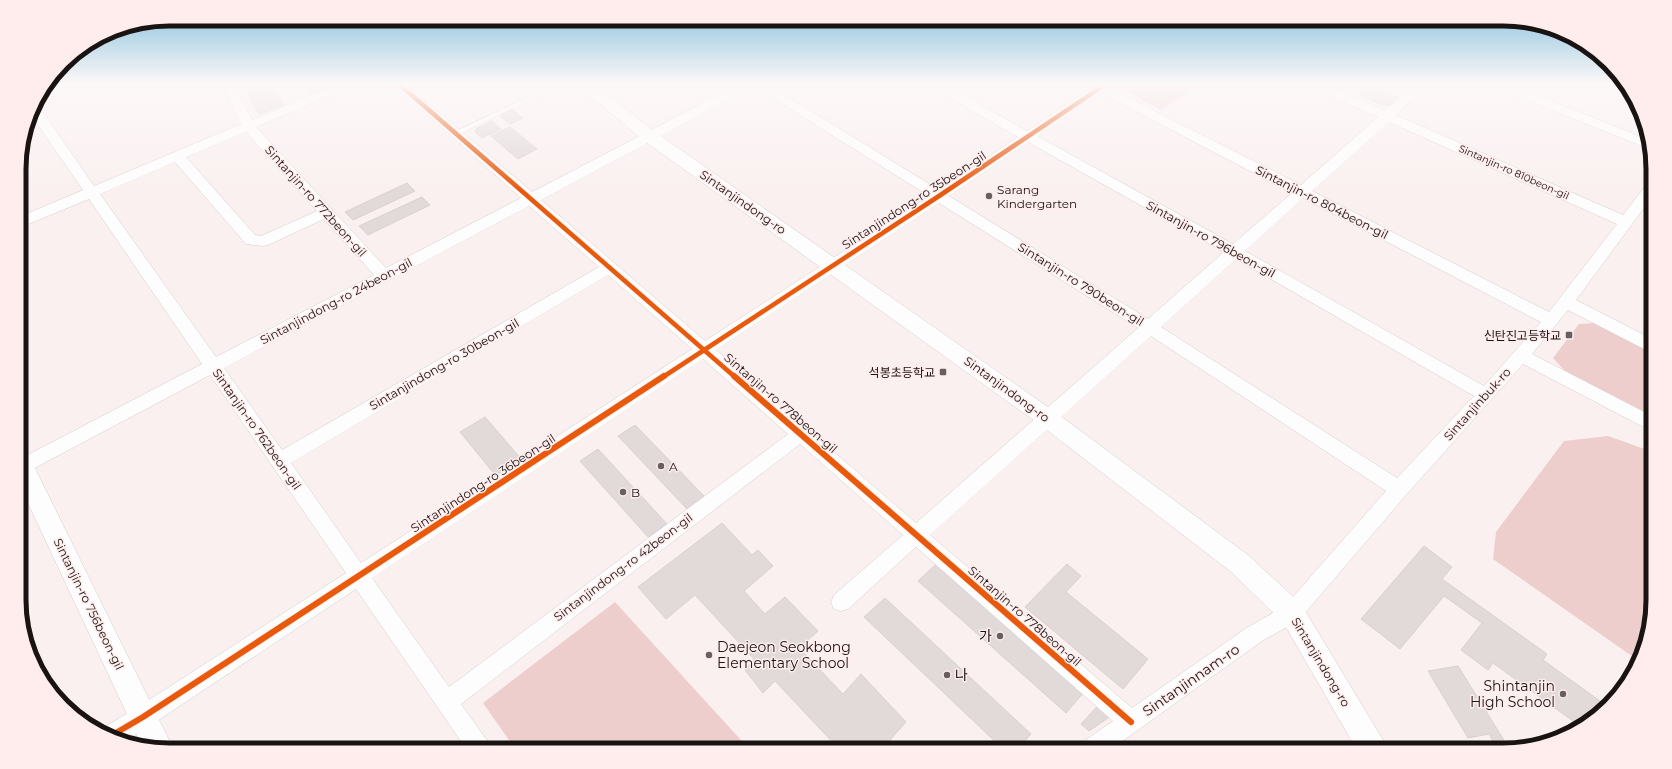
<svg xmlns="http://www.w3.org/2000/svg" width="1672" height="769" font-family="Montserrat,'Noto Sans KR',sans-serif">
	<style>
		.green { fill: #edcecc }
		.building { fill: #e2d9d9; stroke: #d9d1d1 }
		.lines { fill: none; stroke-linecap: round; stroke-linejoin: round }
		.lane-casing { stroke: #d5cdcc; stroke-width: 1 }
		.street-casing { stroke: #d5cdcc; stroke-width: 1 }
		.secondary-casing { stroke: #d5cdcc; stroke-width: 1 }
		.lane { fill: #fefdfd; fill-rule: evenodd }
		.street { fill: #fefdfd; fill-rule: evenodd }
		.secondary { fill: #fefdfd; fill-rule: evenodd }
		.cycleway-far1-casing { stroke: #feedec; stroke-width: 6 }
		.cycleway-casing { stroke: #feedec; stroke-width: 8 }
		.cycleway-far1 { stroke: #e8590c; stroke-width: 4.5 }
		.cycleway { stroke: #e8590c; stroke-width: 6 }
		.poi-dot { fill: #686060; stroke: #feedec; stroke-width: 1.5 }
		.labels { text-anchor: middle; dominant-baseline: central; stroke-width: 3; stroke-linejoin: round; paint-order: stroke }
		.far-street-label { font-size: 10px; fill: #191312; stroke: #feedec }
		.poi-label { font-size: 12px; fill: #191312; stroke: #feedec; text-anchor: start }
		.street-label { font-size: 12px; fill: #191312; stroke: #feedec }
		.near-poi-label { font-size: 14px; fill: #191312; stroke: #feedec; text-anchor: end }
		.near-street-label { font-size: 14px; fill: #191312; stroke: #feedec }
		.rim { fill: none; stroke: #191312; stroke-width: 5 }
	</style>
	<rect width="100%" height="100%" fill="#faf0f0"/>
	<!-- green -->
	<path class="green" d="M1127,84h72l-38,26 -35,-19 -2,-5z
		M1596,323l56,29v66l-87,-47 -12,-13 26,-34z
		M1608,436l45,16v148l-12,57 -2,4 -146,-102 3,-27 68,-91z
		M615,602l135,148h-234l-33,-47z"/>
	<!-- building -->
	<path class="building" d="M243,84h28l13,21 -25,9z
		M303,84h31l1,1 -26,9z
		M1370,85l30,13 -7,7h-11l-23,-11z
		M511,109l12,9 -13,6 -11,-9z
		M492,121l9,8 -19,9 -7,-6 1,-3z
		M510,127l27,22 -19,10 -27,-23z
		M407,183l8,8 -62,29 -8,-8z
		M422,197l8,8 -62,30 -9,-9z
		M485,417l37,43 -26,16 -36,-44z
		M635,425l69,71 -17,13 -69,-73z
		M598,449l69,75 -19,13 -68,-76z
		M722,523l30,32 6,-5 15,16 -29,25 21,23 20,-17 33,34 -19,17 44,46 18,-20 45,48 -25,28h-10l-6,-5 -5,5h-20l-65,-69 -12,12 -18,-23 9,-11 -59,-64 -29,24 -28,-32z
		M1424,546l28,21 -10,12 105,75 -4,6 64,46 -21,19 -5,2 -88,-64 -5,7 -27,-20 21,-27 -38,-27 -44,53 -39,-30z
		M937,563l148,128 -19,22 -148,-132z
		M1067,564l14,12 -15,16 82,67 -25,30 -98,-82z
		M885,598l146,136 -14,16h-13l-140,-133z
		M1458,666l52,84h-12l-9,-16 -21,4 -40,-67z
		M1103,700l14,12 -28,19 -8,-7z"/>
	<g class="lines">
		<!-- lane casing -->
		<g class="lane-casing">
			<path id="lane" d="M555,84h8l-105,51h-4l-2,-2z"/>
		</g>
		<!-- street casing -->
		<g class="street-casing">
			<path id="street" d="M222,84h12l18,36 85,-36h16l-2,3 -95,40 130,141 135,-70 -128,-114h13l126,108 208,-108h27l172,106 79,-53 -88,-50 -2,-3h15l84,47 64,-43 -5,-4h26l-3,4 192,97 77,-68 -67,-30 -2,-3h16l60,26 31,-26h13l-33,31 227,100 24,-31 5,-1v14l-76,103 76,39v13l-6,-2 -78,-40 -36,44 120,62 1,16 -130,-68 -117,131 -107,125 -37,21 -152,109h-30l3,-8 30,-21 -197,-174 -68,62 -7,2 -7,-2 -3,-7 3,-7 69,-60 -103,-91 -339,260 27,38 3,8h-24l-111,-161 -205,136 -27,16 -12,-3 -12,-6 1,-3 34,-20 211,-136 -136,-198 -181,96 -6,3 -3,-1v-14l182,-95 -113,-165 -70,29v-11l64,-27 -52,-75 3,-11 4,1 56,81 147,-62zM754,86l175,110 -224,145 -164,-141zM1101,93l191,100 -59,51 -196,-108zM1389,122l228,102 -68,88 -237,-121zM246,132l71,79 -56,25 -6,-1 -69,-78zM1028,142l196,110 -76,67 -199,-123zM175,162l71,82 17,2 5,-1 56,-26 50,56 -158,82 -116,-163zM1303,198l238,124 -57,64 -239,-135zM939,203l199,125 -222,195 -200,-173zM529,206l70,61 -317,183 -58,-82zM1236,259l238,137 -77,82 -236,-151zM608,275l84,74 -331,214 -70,-100zM1151,336l235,155 -101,115 -37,21 -116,81 -202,-173zM703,359l85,75 -339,253 -77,-109z
				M1492,84h17l140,56 3,10 -158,-63z"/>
		</g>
		<!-- secondary casing -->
		<g class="secondary-casing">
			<path id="secondary" d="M576,84h18l61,48 400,280 193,143 53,49 82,136 4,10h-30l-74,-128 -53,-51 -191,-147 -396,-284z
				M20,451l8,3 140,284 4,10v2l-31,-6 -121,-258z"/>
		</g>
		<!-- lane -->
		<use href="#lane" class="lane"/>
		<!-- street -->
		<use href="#street" class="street"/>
		<!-- secondary -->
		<use href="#secondary" class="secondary"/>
		<!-- cycleway-far1 casing -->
		<g class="cycleway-far1-casing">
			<path id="cycleway-far1" d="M399,84l336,293
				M663,377l276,-181 167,-112"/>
		</g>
		<!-- cycleway casing -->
		<g class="cycleway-casing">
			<path id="cycleway" d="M734,376l397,346
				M109,737l34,-20 521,-341"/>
		</g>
		<!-- cycleway-far1 -->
		<use href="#cycleway-far1" class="cycleway-far1"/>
		<!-- cycleway -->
		<use href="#cycleway" class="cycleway"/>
	</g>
	<!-- sky -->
	<linearGradient id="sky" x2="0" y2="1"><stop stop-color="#84bfdc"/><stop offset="0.44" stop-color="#fdf8f8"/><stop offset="1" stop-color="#fdf8f8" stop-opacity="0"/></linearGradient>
	<rect width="1672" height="191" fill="url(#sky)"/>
	<!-- markers -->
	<g class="poi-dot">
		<circle cx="989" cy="196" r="4"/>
		<rect x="1565" y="331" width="8" height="8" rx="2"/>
		<rect x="939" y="368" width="8" height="8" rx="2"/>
		<circle cx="661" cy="466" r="4"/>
		<circle cx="623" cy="492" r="4"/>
		<circle cx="1000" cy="636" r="4"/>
		<circle cx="709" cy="655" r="4"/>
		<circle cx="947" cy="675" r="4"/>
		<circle cx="1563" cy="694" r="4"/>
	</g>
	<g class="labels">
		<!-- far-street labels -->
		<g class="far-street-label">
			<text transform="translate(1514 172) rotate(24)">Sintanjin-ro 810beon-gil</text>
		</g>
		<!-- poi labels -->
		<g class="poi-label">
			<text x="997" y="189">Sarang<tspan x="997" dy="14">Kindergarten</tspan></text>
			<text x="1561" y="335" text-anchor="end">신탄진고등학교</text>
			<text x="935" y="372" text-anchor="end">석봉초등학교</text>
			<text x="669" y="466">A</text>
			<text x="631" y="492">B</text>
		</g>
		<!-- street labels -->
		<g class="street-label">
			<text transform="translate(914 200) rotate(-33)">Sintanjindong-ro 35beon-gil</text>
			<text transform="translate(316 201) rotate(48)">Sintanjin-ro 772beon-gil</text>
			<text transform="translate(743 202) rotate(35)">Sintanjindong-ro</text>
			<text transform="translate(1322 202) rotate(27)">Sintanjin-ro 804beon-gil</text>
			<text transform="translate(1211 239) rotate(29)">Sintanjin-ro 796beon-gil</text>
			<text transform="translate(1081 284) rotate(32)">Sintanjin-ro 790beon-gil</text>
			<text transform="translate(336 301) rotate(-28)">Sintanjindong-ro 24beon-gil</text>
			<text transform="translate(444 364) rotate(-30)">Sintanjindong-ro 30beon-gil</text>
			<text transform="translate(1007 389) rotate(36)">Sintanjindong-ro</text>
			<text transform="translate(781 403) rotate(41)">Sintanjin-ro 778beon-gil</text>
			<text transform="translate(1477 404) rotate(-48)">Sintanjinbuk-ro</text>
			<text transform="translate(257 429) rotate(55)">Sintanjin-ro 762beon-gil</text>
			<text transform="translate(483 483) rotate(-33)">Sintanjindong-ro 36beon-gil</text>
			<text transform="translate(623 567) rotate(-37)">Sintanjindong-ro 42beon-gil</text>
			<text transform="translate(89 604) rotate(64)">Sintanjin-ro 756beon-gil</text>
			<text transform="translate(1025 616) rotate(41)">Sintanjin-ro 778beon-gil</text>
			<text transform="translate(1321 662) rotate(59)">Sintanjindong-ro</text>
		</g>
		<!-- near-poi labels -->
		<g class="near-poi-label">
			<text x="992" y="636">가</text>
			<text x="717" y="647" text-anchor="start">Daejeon Seokbong<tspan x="717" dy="16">Elementary School</tspan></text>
			<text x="955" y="675" text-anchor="start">나</text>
			<text x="1555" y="686">Shintanjin<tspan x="1555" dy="16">High School</tspan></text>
		</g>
		<!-- near-street labels -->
		<g class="near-street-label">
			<text transform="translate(1191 680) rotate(-35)">Sintanjinnam-ro</text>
		</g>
	</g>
	<!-- crop -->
	<path d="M0 0H1672V769H0ZM169 26H1503A143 143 0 0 1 1646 169V600A143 143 0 0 1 1503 743H169A143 143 0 0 1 26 600V169A143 143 0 0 1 169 26Z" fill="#feedec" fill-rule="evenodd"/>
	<path class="rim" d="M169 26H1503A143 143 0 0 1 1646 169V600A143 143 0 0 1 1503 743H169A143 143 0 0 1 26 600V169A143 143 0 0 1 169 26Z"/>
</svg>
